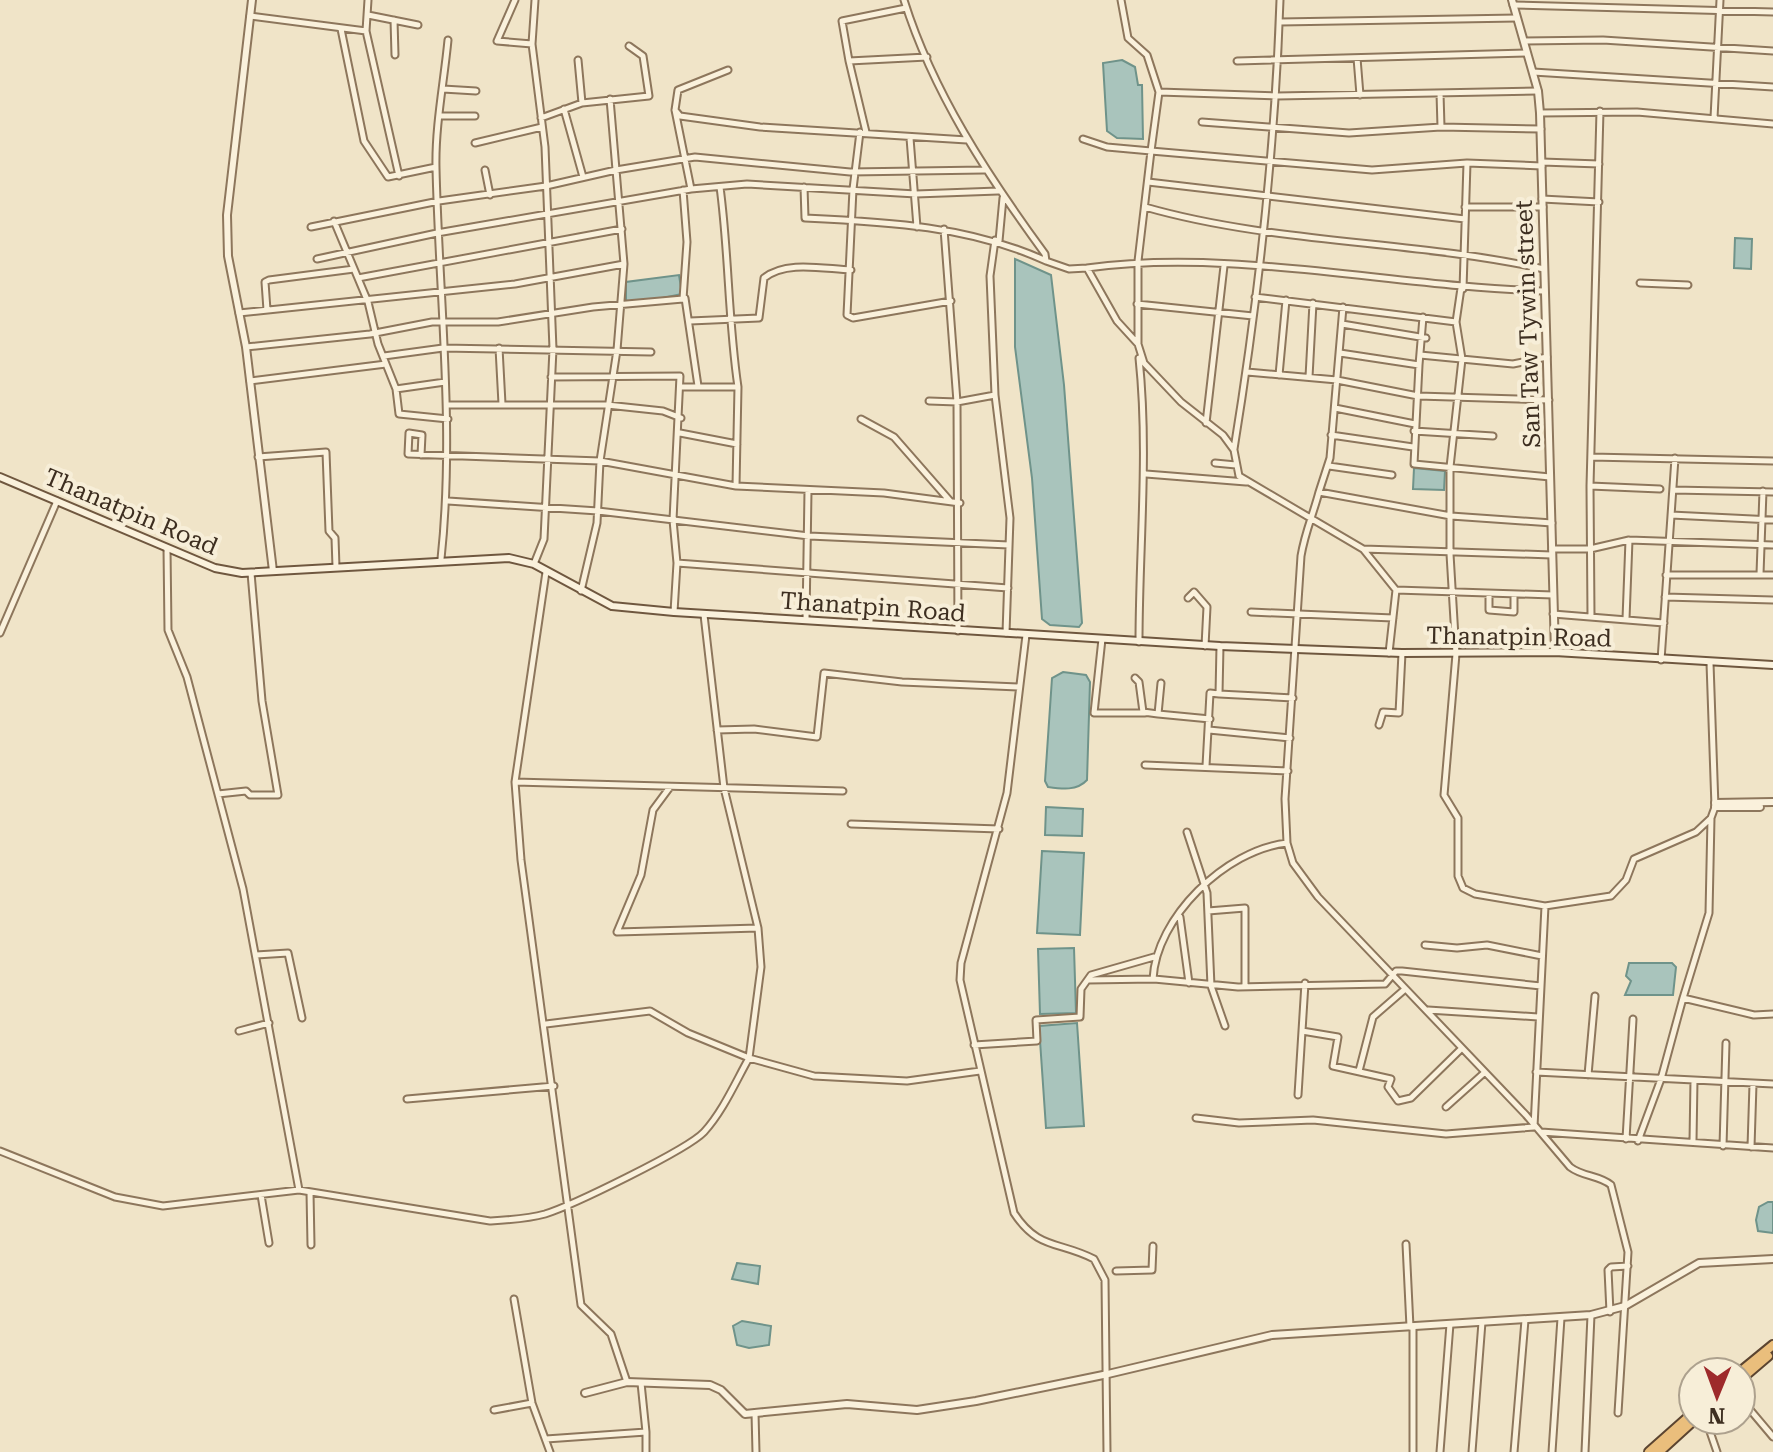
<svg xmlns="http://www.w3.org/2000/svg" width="1773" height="1452" font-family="'Roboto Serif',serif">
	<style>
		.water { fill: #a9c4bc; stroke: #6f938a; stroke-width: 2 }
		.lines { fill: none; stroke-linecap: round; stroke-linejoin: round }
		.minor-casing { stroke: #8d765c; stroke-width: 9 }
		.tertiary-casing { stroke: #8d765c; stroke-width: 10 }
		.secondary-casing { stroke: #6f573f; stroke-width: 10 }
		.trunk-casing { stroke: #5b4430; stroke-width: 12 }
		.minor { stroke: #faf1dc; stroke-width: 5 }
		.tertiary { stroke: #faf1dc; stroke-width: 6 }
		.secondary { stroke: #faf1dc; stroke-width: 6 }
		.trunk { stroke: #eabe7c; stroke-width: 8 }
		.labels { text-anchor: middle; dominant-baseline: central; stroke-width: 8; stroke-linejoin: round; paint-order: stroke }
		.street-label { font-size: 24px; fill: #3d2e20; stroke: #f7eed8 }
	</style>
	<rect width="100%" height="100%" fill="#f0e4c8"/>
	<!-- water -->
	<path class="water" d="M1122,60l13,7 3,18h4l1,54 -26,-1 -10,-7 -4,-68z
		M1735,238l17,1 -1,30 -17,-1z
		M1015,259l36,16 13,110 18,238 -3,4 -29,-2 -8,-6 -10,-141 -17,-131z
		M679,275l3,19 -49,10 -7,-4v-18z
		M1414,468l31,3 -1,19 -31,-1z
		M1063,672l23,3 4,7 -3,98c-10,11 -25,9 -39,7l-3,-6 7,-103z
		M1046,807l37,2 -1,27 -37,-1z
		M1042,851l42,2 -4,82 -43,-2z
		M1074,948l2,65 -36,1 -2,-65z
		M1629,963h43l4,4 -3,28h-48l6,-14 -5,-5z
		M1077,1023l7,103 -38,2 -7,-102z
		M1768,1202h5v31l-15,-2 -2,-11 3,-13z
		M737,1263l23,3 -2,18 -26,-5z
		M742,1321l29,5 -2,19 -20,3 -12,-3 -4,-19z"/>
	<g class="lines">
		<!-- minor casing -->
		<g class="minor-casing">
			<path id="minor" d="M515,0l-18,41 35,3
				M904,0c29,93 84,176 141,254l1,7 23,8 18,-1 30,53 21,23 6,19 37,39 42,33 11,15 5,26 124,73 33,41 157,5
				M1121,0l7,38 19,17 12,37 -8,59 221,19 95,-7 75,3
				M1513,5l260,7
				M368,15l50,10
				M250,16l116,15 33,145
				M394,20l1,35
				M1280,22l237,-4
				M341,29l23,112 24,36 48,-10
				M366,31l2,-31
				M1524,41l79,-1 170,11
				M1357,58l3,37
				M578,60l4,43
				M849,61l-7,-40 64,-13
				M1237,61l290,-8
				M1533,72l240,15
				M443,89l33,2
				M1159,92l118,4 261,-5
				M1440,93l1,34
				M564,109l19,68
				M675,110l5,6 80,11 207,13
				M1540,113l97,-1 136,12
				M440,116h35
				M541,118l41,-15 67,-7 -6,-40 -14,-10
				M1714,118l6,-118
				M1202,122l147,11 92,-6 100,2
				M860,132l-7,57 -6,126 6,3 98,-17
				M866,132l-17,-71 78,-4
				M910,138l7,89
				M1083,139l24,8 44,4 -13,110v83
				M475,143l67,-16
				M1542,162l57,2
				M485,170l5,25
				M1148,182l317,37
				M720,187c9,67 8,133 18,200
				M804,187l1,31c83,4 165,8 241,43
				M691,189l-16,-79 3,-20 50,-20
				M1542,199l57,3
				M1145,207c129,37 267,33 399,62
				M1465,207h78
				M334,221l34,81 10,42 18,45 3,25 49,5
				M311,227l128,-26 107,-15 70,-16 79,-13 155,15 134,-2
				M944,229l13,173 1,229
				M999,241l4,-43
				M317,259l120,-26 254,-44 56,-5 169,10 82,-3
				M1087,268c146,-20 308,19 457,23
				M358,278l264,-49
				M1640,283l48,2
				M1461,288l-5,34 6,37 -12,108v87l6,100 -12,141 14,23v58l5,12 12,6 70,12 66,-10 15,-16 8,-21 62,-27 15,-14 4,-11 -5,-144
				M1463,289l4,-126
				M1255,297l201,25
				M685,298l13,88
				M1137,304l116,12
				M267,310l-2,-28 4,-2 85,-11
				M239,313l276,-29 109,-20
				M690,321l69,-3 5,-40c22,-18 60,-9 87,-8
				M1342,324l84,14
				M246,347l124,-13 62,-12h66l95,-15 90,-8 4,-57 -4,-52
				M499,348l3,56
				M1340,353l79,12 4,-48
				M1420,355l93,9 34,-7
				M384,356l59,-8 208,4
				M1419,365l-5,99 136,13
				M1247,372l90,8 81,16 131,4
				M1279,375l7,-75
				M551,377l129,-1 -7,144 4,43 -3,49
				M1309,377l4,-74
				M250,381l136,-17
				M682,387h56l-2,99
				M396,389l49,-7
				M995,395l15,123 -4,115
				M929,401l28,1 38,-7 -5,-119 5,-36
				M448,405h159l56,6 18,7
				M1335,408l80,16
				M861,419l33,18 56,64
				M1206,423l18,-157
				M1414,431l79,5
				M680,433l57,11
				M1331,435l82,12
				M1234,449c24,-148 41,-299 46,-449
				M421,455l1,-20 -13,-2 -1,21 192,7 136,25 148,7 76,10
				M258,457l68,-5 3,79 6,7 1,29
				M1591,457l182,4
				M1215,463l21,2
				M1329,466l63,9
				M1146,474l100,8
				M1590,486l70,3
				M1673,490l100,2
				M1319,492l11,-34 13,-151
				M448,501l150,10 211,25 200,9
				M1671,515l102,5
				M1552,523l-101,-7 -132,-24c-6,23 -14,40 -18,64l-16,243 2,44 6,20 25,34 208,218 44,52c13,10 29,8 41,18l17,67 -10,161
				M167,548l1,82 19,47 56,212 56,301
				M1363,549l189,6
				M1552,549h38l39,-9 144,5
				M441,559c14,-130 -2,-260 -5,-391 -1,-42 8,-86 12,-128
				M677,563l331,25
				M534,564l10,-25 9,-190 -8,-202 -13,-103 3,-44
				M546,572l-31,210 328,9
				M1760,574l3,-83
				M1666,575h107
				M581,591l16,-68 3,-62 17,-111 7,-86 -14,-165
				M1489,594v16l25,2v-17
				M1665,597l108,3
				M1188,598l6,-6 13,15 -2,39
				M1251,612l142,6
				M1553,614l111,9
				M1591,616l-1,-130 10,-375
				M1626,619l3,-79
				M806,620l2,-129
				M0,633l57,-132
				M1026,635l-19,158 -46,170 -1,17 54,233c24,37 45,28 80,46l11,21 2,172
				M1102,639l-8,74h51
				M1139,642c0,-95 10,-189 0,-284
				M1389,653l7,-63
				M1661,660l14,-202
				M1135,678l4,4 4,30 15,2
				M1161,683l-3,31 52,5
				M1219,694l74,4
				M1379,725l4,-13 16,1 3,-60
				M717,730l37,-1 63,8 7,-64 78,9 117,5
				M1209,730l81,8
				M1145,765l143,6
				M1206,766l4,-73 9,1 1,-48
				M515,782l6,78 60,445 30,29 16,48
				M670,787l-17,23 -12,65 -24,57 141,-4
				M218,794l28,-3 4,4h28l-16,-94 -11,-128
				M1711,818l-2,95 -26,85 71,17 19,-1
				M851,824l148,5
				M1187,832l20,61 4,93 14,40
				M1208,911l37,-3v78
				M1180,917l9,66
				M1425,945l32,3 30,-3 55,11
				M256,955l32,-2 14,65
				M1153,979c3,-61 72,-129 134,-136
				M1088,980l66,-1 84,8 147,-3 11,-13h6l139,15
				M1428,1010l110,7
				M546,1024l104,-13 38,22 61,25 12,-91 -3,-39 -34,-140 -20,-173
				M239,1031l30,-8
				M1302,1031l36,6 -5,29 58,13 -3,8 10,14 13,-3 49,-48
				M974,1045l63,-4 -1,-21 44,-3 1,-28 10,-14 63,-18
				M1359,1071l14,-54 31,-27
				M1536,1072l237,12
				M1588,1075l7,-79
				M1298,1095l7,-112
				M407,1099l147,-13
				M1446,1107l38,-34
				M1196,1118l43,5 74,-3 133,14 88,-7 11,-221
				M1541,1132l232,16
				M1626,1139l7,-120
				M1638,1141l23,-62 22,-81
				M1693,1141l1,-61
				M1723,1146l3,-103
				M1751,1147l2,-63
				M0,1151l115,46 48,9 136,-16 191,31c18,-1 37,-2 55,-7 26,-8 142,-64 159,-82 19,-21 31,-49 45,-74l65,18 93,5 73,-10
				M310,1192l1,53
				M261,1195l8,48
				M1406,1244l4,83
				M1116,1271l36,-1 1,-24
				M514,1299l18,104 18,49
				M1610,1312l-2,-42 3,-3 17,-1
				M641,1383l5,49
				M1741,1399l32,38
				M494,1410l38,-7
				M755,1413l1,39
				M1706,1420l11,32
				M546,1439l100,-7v20
				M1413,1452v-126
				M1440,1452l10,-128
				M1472,1452l10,-130
				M1514,1452l11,-132
				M1552,1452l9,-134
				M1585,1452l6,-137"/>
		</g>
		<!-- tertiary casing -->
		<g class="tertiary-casing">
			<path id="tertiary" d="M252,0l-25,215 1,41 18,91 27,224
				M1512,0l26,91 2,22 15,539
				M1715,803l58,-1
				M1715,807h45
				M585,1393l42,-11 83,3 11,5 24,24 102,-10 70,6 59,-9 132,-27 164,-39 319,-20 34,-9 74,-43 74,-4"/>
		</g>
		<!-- secondary casing -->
		<g class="secondary-casing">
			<path id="secondary" d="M0,477l215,91 27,5 267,-15 25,6 78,42 62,6 546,34 182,7 153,-1 218,13"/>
		</g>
		<!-- trunk casing -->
		<g class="trunk-casing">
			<path id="trunk" d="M1740,1372l33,-27
				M1741,1379l27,-23
				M1649,1452l44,-39
				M1659,1452l35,-32"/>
		</g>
		<!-- minor -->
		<use href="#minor" class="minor"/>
		<!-- tertiary -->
		<use href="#tertiary" class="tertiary"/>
		<!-- secondary -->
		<use href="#secondary" class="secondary"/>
		<!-- trunk -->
		<use href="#trunk" class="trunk"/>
	</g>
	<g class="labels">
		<!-- street labels -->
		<g class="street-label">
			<text transform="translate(1528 324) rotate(-92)">San Taw Tywin street</text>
			<text transform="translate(131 512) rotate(23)">Thanatpin Road</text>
			<text transform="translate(873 607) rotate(4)">Thanatpin Road</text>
			<text transform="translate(1519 637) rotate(1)">Thanatpin Road</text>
		</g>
	</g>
	<!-- north arrow -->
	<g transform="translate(1717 1396) rotate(181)"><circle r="38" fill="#f7eed8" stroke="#ada18e" stroke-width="2"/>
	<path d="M0-6L14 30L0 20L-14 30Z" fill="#9e2a2b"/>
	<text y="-12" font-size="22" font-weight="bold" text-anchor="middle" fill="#3d2e20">N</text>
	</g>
</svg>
